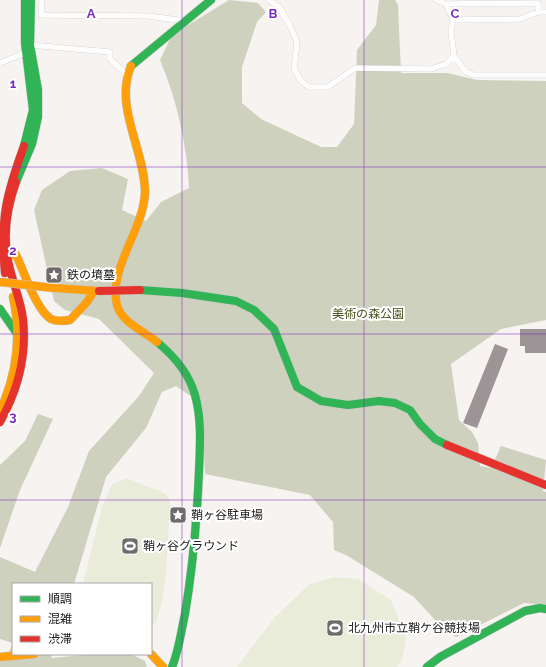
<svg xmlns="http://www.w3.org/2000/svg" width="546" height="667" font-family="Raleway,'Noto Sans JP',sans-serif">
	<style>
		.green { fill: #e9ecd9 }
		.forest { fill: #ced1bd }
		.building { fill: #9c9496 }
		.lines { fill: none; stroke-linecap: round; stroke-linejoin: round }
		.street-casing { stroke: #c6c4c2; stroke-width: 6 }
		.fast-casing { stroke: #c6c4c2; stroke-width: 9 }
		.slow-casing { stroke: #c6c4c2; stroke-width: 9 }
		.jam-casing { stroke: #c6c4c2; stroke-width: 9 }
		.street { stroke: #fefdfd; stroke-width: 5.5 }
		.fast { stroke: #30b455; stroke-width: 8 }
		.slow { stroke: #ff9f0a; stroke-width: 8 }
		.jam { stroke: #e5322d; stroke-width: 8 }
		.slow-bridge-casing { stroke: #c6c4c2; stroke-width: 9; stroke-linecap: butt }
		.jam-bridge-casing { stroke: #c6c4c2; stroke-width: 9; stroke-linecap: butt }
		.slow-bridge { stroke: #ff9f0a; stroke-width: 8 }
		.jam-bridge { stroke: #e5322d; stroke-width: 8 }
		.grid { fill: none; stroke: #7b2cbf; stroke-width: 1; stroke-opacity: 0.55 }
		.labels { text-anchor: middle; dominant-baseline: central; stroke-width: 4; stroke-linejoin: round; paint-order: stroke }
		.poi-label { font-size: 12px; fill: #242221; stroke: #fff; text-anchor: start }
		.park-label { font-size: 12px; fill: #47511a; stroke: #fff }
		.grid-label { font-size: 13px; text-anchor: middle; font-weight: bold; fill: #7b2cbf; stroke: #fff; stroke-width: 4; stroke-linejoin: round; paint-order: stroke }
	</style>
	<rect width="100%" height="100%" fill="#f6f3f1"/>
	<!-- green -->
	<path class="green" d="M126,478l38,15 6,7c-2,30 -2,99 -15,123l-4,1v-40h-68l19,-77 10,-23z
		M335,577l23,2 33,21 15,38 -4,22 -5,7h-160l38,-50 35,-33z"/>
	<!-- forest -->
	<path class="forest" d="M229,0l29,3 8,9 -9,10 -15,45v36l19,16 60,28h16l17,-23 3,-74 19,-25 3,-25h16l3,5 3,68h46l30,7 69,1v239l-45,9 -50,35 8,56 13,12 6,11 2,23 11,2 10,-22 45,14 -3,31 3,1v113l-22,-2 -68,34 -21,-17 -21,-23 -68,-42 -12,-5 -1,-28 -23,-27 -105,-21 -3,-70 -26,-18 -14,6 -16,36 -40,49 -32,107h-61v70h37l2,4 42,-4h37l14,7 2,6h-147v-6h5l8,-18 -13,-4v-82l35,15 33,-65 21,-56 50,-55 15,-23 -55,-54 -34,-9 -11,-9 -20,-91 8,-20 28,-19 32,-3 26,11 -6,31 24,11 15,-19 28,-14c-2,-43 -12,-88 -29,-128l12,-25z
		M38,414l15,5 -33,71 -20,58v-83l25,-24z"/>
	<!-- building -->
	<path class="building" d="M520,329h26v24h-21v-7h-5z
		M495,344l13,5 -31,79 -14,-5z"/>
	<g class="lines">
		<!-- street casing -->
		<g class="street-casing">
			<path id="street" d="M42,0l-1,15 107,1 38,5
				M269,0l10,7 11,19 7,16 -3,27 7,12 8,6h19l27,-19 76,1 15,-5 8,-8
				M436,0l10,4 92,-1v9
				M446,4l7,16 -2,12 3,24 11,15 8,4h73
				M453,20l67,-1 18,-7h8
				M30,45l80,7v7l17,16
				M0,63l27,-11"/>
		</g>
		<!-- fast casing -->
		<g class="fast-casing">
			<path id="fast" d="M131,66l80,-66
				M24,146l9,-36 -8,-67v-43
				M16,182l16,-38 6,-27v-27l-8,-45 1,-45
				M140,290l42,3 54,8 18,9 20,19 23,58 24,14 27,4 31,-4 16,2 15,7 10,14 15,15 12,6
				M0,309l18,26
				M157,342c17,14 32,31 38,53 7,25 5,51 4,76 -2,48 -6,95 -14,143 -4,18 -6,36 -13,53
				M427,667l13,-10 85,-46 15,-3 6,1"/>
		</g>
		<!-- slow casing -->
		<g class="slow-casing">
			<path id="slow" d="M131,66c-17,41 13,82 14,125 0,37 -37,77 -28,114 4,17 27,26 40,37
				M7,253l9,2c8,16 20,55 35,64 6,3 13,2 19,1l17,-18 7,-11
				M54,288l44,3
				M0,411c17,-37 22,-74 13,-114
				M151,654l12,13
				M0,657l34,-3"/>
		</g>
		<!-- jam casing -->
		<g class="jam-casing">
			<path id="jam" d="M5,273c-5,-53 1,-78 19,-127
				M0,422c18,-32 27,-66 23,-103 -2,-17 -9,-33 -13,-50 -8,-29 -4,-59 6,-87
				M447,445l99,40"/>
		</g>
		<!-- street -->
		<use href="#street" class="street"/>
		<!-- fast -->
		<use href="#fast" class="fast"/>
		<!-- slow -->
		<use href="#slow" class="slow"/>
		<!-- jam -->
		<use href="#jam" class="jam"/>
		<!-- slow-bridge casing -->
		<g class="slow-bridge-casing">
			<path id="slow-bridge" d="M0,282l54,6"/>
		</g>
		<!-- jam-bridge casing -->
		<g class="jam-bridge-casing">
			<path id="jam-bridge" d="M99,291l41,-1"/>
		</g>
		<!-- slow-bridge -->
		<use href="#slow-bridge" class="slow-bridge"/>
		<!-- jam-bridge -->
		<use href="#jam-bridge" class="jam-bridge"/>
	</g>
	<!-- grid -->
	<path class="grid" d="M182,0v667M364,0v667M0,167h546M0,334h546M0,500h546"/>
	<!-- icons -->
	<defs>
		<g id="sight-square" transform="scale(0.9)"><rect x="-9" y="-9" width="18" height="18" rx="4" fill="#6e6b6a" stroke="#fff"/><path d="M0-6L1.8-2.2L6-1.7L2.9 1.2L3.7 5.4L0 3.3L-3.7 5.4L-2.9 1.2L-6-1.7L-1.8-2.2Z" fill="#fff"/></g>
		<g id="stadium-square" transform="scale(0.9)"><rect x="-9" y="-9" width="18" height="18" rx="4" fill="#6e6b6a" stroke="#fff"/><path d="M0-5a6.5 5 0 1 0 0 10a6.5 5 0 1 0 0-10ZM-3.5-1.8h7v3.6h-7Z" fill="#fff"/></g>
	</defs>
	<g fill-rule="evenodd">
		<use href="#sight-square" x="54" y="275"/>
		<use href="#sight-square" x="178" y="515"/>
		<use href="#stadium-square" x="130" y="546"/>
		<use href="#stadium-square" x="335" y="628"/>
	</g>
	<g class="labels">
		<!-- poi labels -->
		<g class="poi-label">
			<text x="67" y="275">鉄の墳墓</text>
			<text x="191" y="515">鞘ヶ谷駐車場</text>
			<text x="143" y="546">鞘ヶ谷グラウンド</text>
			<text x="348" y="628">北九州市立鞘ケ谷競技場</text>
		</g>
		<!-- park labels -->
		<g class="park-label">
			<text x="368" y="314">美術の森公園</text>
		</g>
	</g>
	<g class="grid-label">
		<text x="91" y="18">A</text>
		<text x="273" y="18">B</text>
		<text x="455" y="18">C</text>
		<text x="13" y="88">1</text>
		<text x="13" y="255">2</text>
		<text x="13" y="421">3</text>
	</g>
	<!-- legend -->
	<rect x="12" y="583" width="140" height="72" fill="#ffffff" stroke="#a7a7a6"/>
	<rect x="20" y="596" width="20" height="6" fill="#30b455" stroke="#a7a7a6"/>
	<text x="48" y="603" font-size="12" fill="#242221">順調</text>
	<rect x="20" y="616" width="20" height="6" fill="#ff9f0a" stroke="#a7a7a6"/>
	<text x="48" y="623" font-size="12" fill="#242221">混雑</text>
	<rect x="20" y="636" width="20" height="6" fill="#e5322d" stroke="#a7a7a6"/>
	<text x="48" y="643" font-size="12" fill="#242221">渋滞</text>
</svg>
